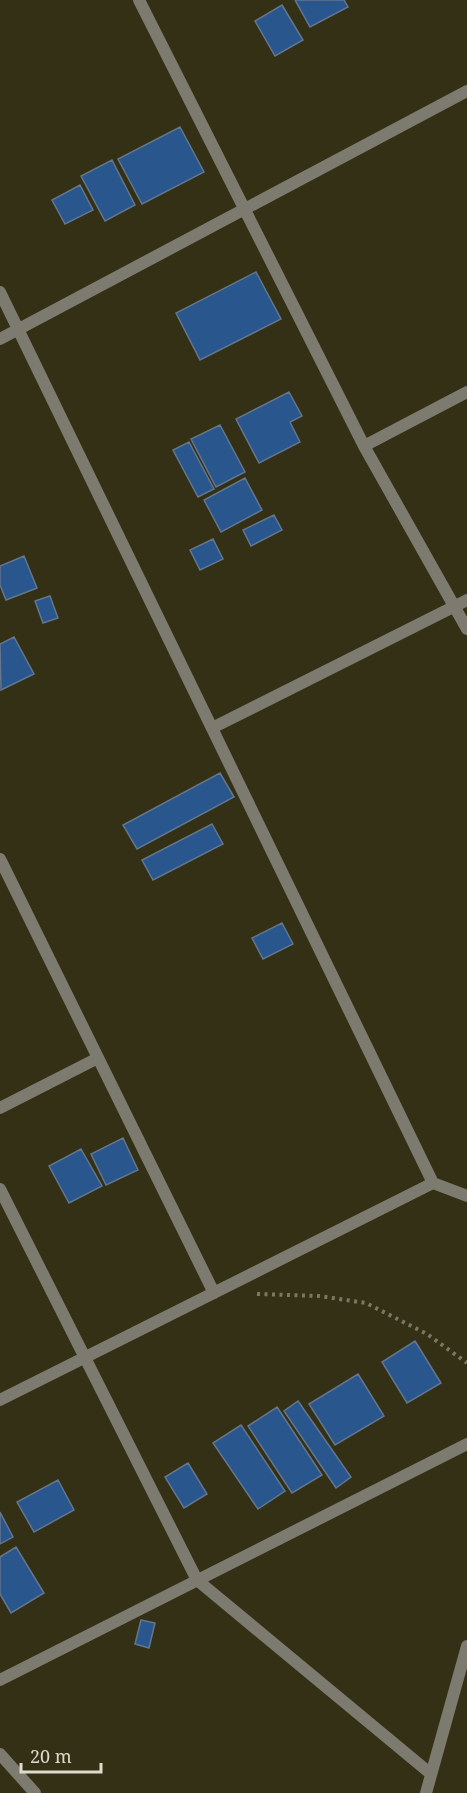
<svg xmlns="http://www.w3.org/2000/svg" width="467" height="1793" font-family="'Noto Serif',serif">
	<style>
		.building { fill: #28568d; stroke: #64768d; stroke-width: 1.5 }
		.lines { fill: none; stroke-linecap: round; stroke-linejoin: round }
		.path { stroke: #7b7862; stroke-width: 4; stroke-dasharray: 3 4.5; stroke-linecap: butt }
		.minor { stroke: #7d7b6f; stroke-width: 12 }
	</style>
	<rect width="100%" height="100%" fill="#343016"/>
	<!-- building -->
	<path class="building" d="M295,0h49l4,7 -38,20z
		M282,5l21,35 -28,16 -20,-35z
		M180,127l24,45 -62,32 -24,-45z
		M112,160l23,45 -30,16 -24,-45z
		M80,185l13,25 -28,14 -13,-24z
		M256,272l25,47 -81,41 -24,-47z
		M289,392l13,24 -12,6 10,20 -41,21 -23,-44z
		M220,425l25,47 -29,15 -25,-48z
		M189,442l25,47 -16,8 -25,-47z
		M245,478l17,32 -41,22 -17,-32z
		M274,515l8,15 -31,16 -8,-16z
		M213,539l10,20 -23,11 -10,-20z
		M24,556l13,32 -31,12 -6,-15v-19z
		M50,596l8,22 -15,5 -8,-22z
		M14,637l20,37 -33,16 -1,-46z
		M220,773l14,24 -97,52 -14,-24z
		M212,824l11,20 -70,36 -11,-20z
		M282,923l11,21 -30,15 -11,-21z
		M123,1138l15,32 -32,15 -15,-31z
		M81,1149l21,37 -33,17 -20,-37z
		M415,1341l26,42 -34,20 -25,-41z
		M358,1374l26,42 -49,29 -26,-41z
		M298,1401l53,76 -15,11 -52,-77z
		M277,1407l45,68 -30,18 -44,-67z
		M241,1425l44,66 -27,18 -45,-66z
		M188,1463l19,31 -23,14 -19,-31z
		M58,1480l16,30 -40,22 -17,-30z
		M0,1512l13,25 -13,7z
		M16,1547l28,46 -33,20 -11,-19v-37z
		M141,1620l14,3 -6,25 -14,-4z"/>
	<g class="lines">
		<!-- path -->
		<path class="path" d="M257,1294l62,2 47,7 61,31 40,29"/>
		<!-- minor -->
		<path class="minor" d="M139,0l225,446 103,183
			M0,292l433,891 34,13
			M0,339l467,-248
			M364,446l103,-54
			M212,728l255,-128
			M0,859l214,434
			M0,1108l98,-50
			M0,1189l197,391 234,194
			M0,1400l433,-217
			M0,1680l467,-236
			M0,1754l35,39
			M426,1793l41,-147"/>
	</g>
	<!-- scale -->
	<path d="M21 1763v9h80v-9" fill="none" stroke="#dddbcb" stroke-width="3"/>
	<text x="30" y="1763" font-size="18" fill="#dddbcb" stroke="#343016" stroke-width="4.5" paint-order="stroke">20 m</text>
</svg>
